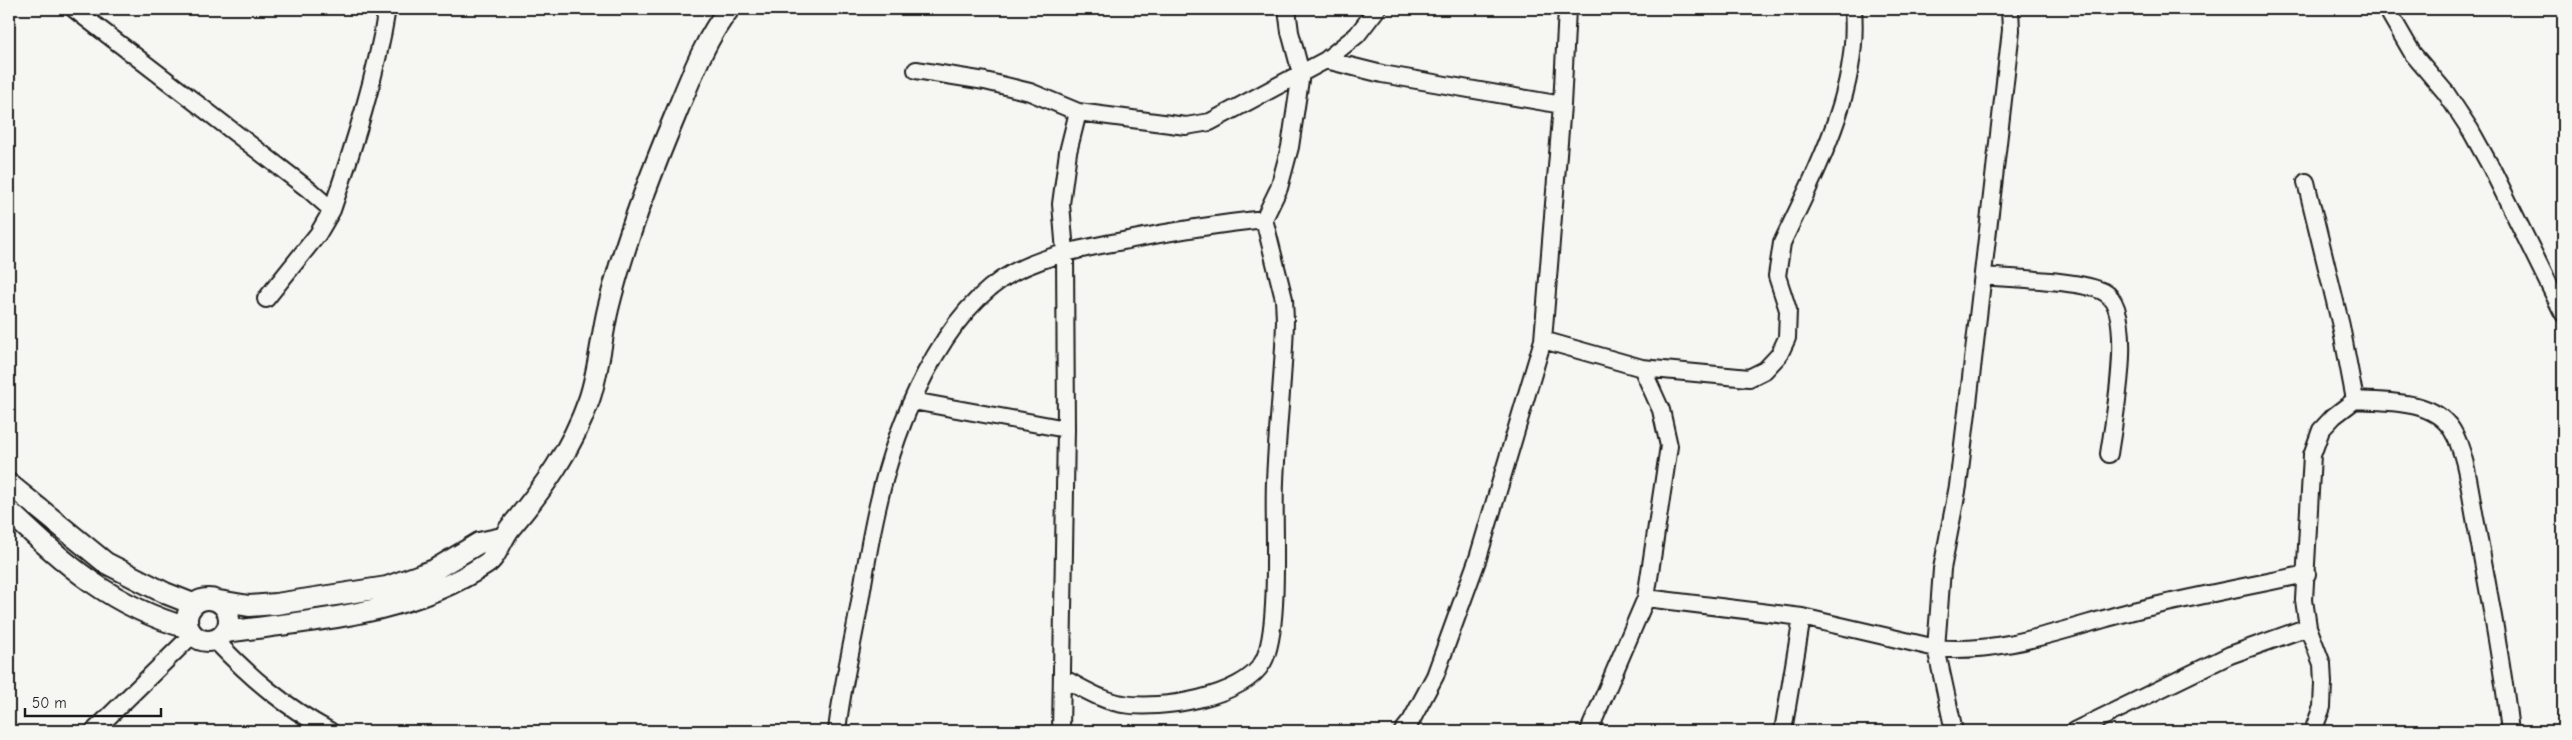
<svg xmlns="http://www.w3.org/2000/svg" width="2572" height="740" font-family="'Comic Neue',sans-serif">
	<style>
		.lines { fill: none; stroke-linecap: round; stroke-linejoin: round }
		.minor-casing { stroke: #1c1c1c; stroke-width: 20 }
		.tertiary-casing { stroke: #1c1c1c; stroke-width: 24 }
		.minor { stroke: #f6f6f2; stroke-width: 16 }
		.tertiary { stroke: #f6f6f2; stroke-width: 20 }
	</style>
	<rect width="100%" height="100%" fill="#f6f6f2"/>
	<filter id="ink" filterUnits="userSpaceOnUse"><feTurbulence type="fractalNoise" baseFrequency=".02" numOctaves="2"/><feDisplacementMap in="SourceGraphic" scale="10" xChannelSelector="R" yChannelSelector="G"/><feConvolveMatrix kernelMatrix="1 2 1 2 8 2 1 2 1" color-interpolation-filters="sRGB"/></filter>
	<g filter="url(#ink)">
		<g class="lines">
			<!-- minor casing -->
			<g class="minor-casing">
				<path id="minor" d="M74,9l234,180 24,21 -14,24 -52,65
					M2387,9l26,45 33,39 25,38 21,38 71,144
					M1326,60l56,14 180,31
					M916,70l69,11 45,11 48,20 108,14 24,-4 116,-62 31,-25 20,-26
					M2306,182l35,144 14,74 -21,16 -13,14 -9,25 -8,145 4,27 14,37 1,19 -1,24 -9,24
					M332,210c22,-65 44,-133 55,-201
					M1984,276c29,3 96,4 120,16 33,17 9,132 5,162
					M1543,340l99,28 107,10 16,-8 14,-15 8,-17 1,-28 -11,-34 5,-33c34,-72 78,-152 71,-234
					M2355,400c31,2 78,-1 97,30 14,22 18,62 23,88 13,71 27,142 35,213
					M913,401l153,28
					M1646,598l156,19 134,31c65,7 134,-21 197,-37 57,-14 116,-25 174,-37
					M215,640c36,38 69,66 115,91
					M1064,679c18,9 38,22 59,25 36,6 120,-6 140,-42 18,-32 10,-139 12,-180 2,-54 9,-108 10,-162l-1,-21 -20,-80
					M94,731l98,-96
					M837,731c4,-38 13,-75 20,-113 7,-38 12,-76 21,-113 17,-77 63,-195 136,-233 35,-18 75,-25 114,-32 45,-9 90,-16 136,-21l15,-31 11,-41 11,-74 -11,-41 -3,-23
					M1061,731l5,-302 -1,-177 -4,-48 7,-52 10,-40
					M1403,731l8,-10 24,-45 43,-118 65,-218 19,-235 5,-96
					M1589,731l57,-133 23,-152 -8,-36 -19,-42
					M1783,731l19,-114
					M1954,731l-18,-83 3,-38 3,-41 16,-83 11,-91 42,-365 -1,-21
					M2074,731l156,-76 78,-28"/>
			</g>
			<!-- tertiary casing -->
			<g class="tertiary-casing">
				<path id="tertiary" d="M9,484l97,79 59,30 28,11
					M9,511c57,54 102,95 179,117
					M187 620a21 21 0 1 1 42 0a21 21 0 1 1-42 0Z
					M219,601l30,5 27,-2 111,-17 47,-17 45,-27 23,-5
					M226,632c88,-12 183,-17 260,-68 10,-6 16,-26 24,-36 33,-39 62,-79 79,-128 10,-29 12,-62 19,-91 16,-66 41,-131 67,-193 15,-36 30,-77 54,-107"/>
			</g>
			<!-- minor -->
			<use href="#minor" class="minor"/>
			<!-- tertiary -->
			<use href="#tertiary" class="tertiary"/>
		</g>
	</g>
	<!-- margin -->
	<rect width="2572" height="740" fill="none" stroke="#f6f6f2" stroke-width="30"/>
	<rect x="15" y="15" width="2542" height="710" fill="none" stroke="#1c1c1c" stroke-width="2" filter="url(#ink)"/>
	<!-- scale -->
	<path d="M25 708v8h136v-8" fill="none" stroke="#1c1c1c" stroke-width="2.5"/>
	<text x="32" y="708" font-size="15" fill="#1c1c1c" stroke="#f6f6f2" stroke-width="4" paint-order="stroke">50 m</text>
</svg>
